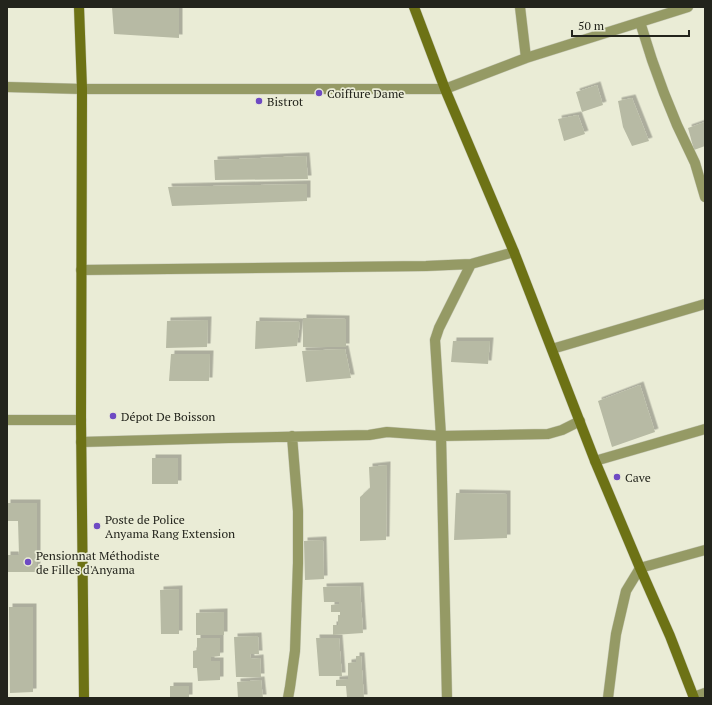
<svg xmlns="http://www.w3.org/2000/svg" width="712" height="705" font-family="'PT Serif',serif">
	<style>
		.building { fill: #b7baa4; filter: url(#shadow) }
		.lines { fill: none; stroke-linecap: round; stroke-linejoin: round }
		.street-casing { stroke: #c6c8b5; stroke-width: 11 }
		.secondary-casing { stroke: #c6c8b5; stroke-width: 11 }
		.street { stroke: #959a65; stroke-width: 10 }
		.secondary { stroke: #6d7215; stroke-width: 10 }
		.poi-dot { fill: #6e4ac3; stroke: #eaecd6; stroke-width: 1.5 }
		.labels { text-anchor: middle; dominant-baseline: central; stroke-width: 3.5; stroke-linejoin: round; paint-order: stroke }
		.poi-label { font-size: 12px; fill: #23241c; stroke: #eaecd6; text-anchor: start }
	</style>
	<defs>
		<filter id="shadow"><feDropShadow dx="3.5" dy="-3.5" stdDeviation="0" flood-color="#0004"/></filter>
	</defs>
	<rect width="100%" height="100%" fill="#eaecd6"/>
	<!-- building -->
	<path class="building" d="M112,7h67v31l-65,-4z
		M597,85l6,20 -21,7 -6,-20z
		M632,98l17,43 -17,5 -9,-19 -5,-26z
		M578,115l7,19 -21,7 -6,-22z
		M705,122v24l-11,4 -6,-22z
		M306,156l2,23 -93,1 -1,-20z
		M307,184v17l-135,5 -4,-19z
		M303,318l43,1v28h-43z
		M208,320l-1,27 -41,1 1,-27z
		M256,321l44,1 -3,24 -42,3z
		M453,341h37l-2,23 -37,-2z
		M345,349l6,29 -45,4 -4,-31z
		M171,354h39l-1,27h-40z
		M640,385l15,47 -43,15 -14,-46z
		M152,458h26v26h-26z
		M387,465l-1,75 -26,1v-44l10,-9 -1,-21z
		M456,493l51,1v44l-53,2z
		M7,503h30v69h-30v-17h12l-1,-34h-11z
		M323,540l1,39 -19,1 -1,-39z
		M360,586l3,47 -30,2v-10h5v-10h2v-3h-9v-7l8,-1v-2h-15l-1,-15z
		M179,589v45h-18l-1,-44z
		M9,607h24v85l-23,1z
		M224,612v23h-28v-22z
		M258,636l1,18h-9l1,5 9,-1 1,19h-25l-2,-40z
		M197,638h23v18l-9,1v4h9v19l-22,1 -1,-13h-4v-17l4,-1z
		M316,638h23l3,38h-23z
		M356,656h5l3,42h-17l-1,-12h-10v-6l12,-1v-16l8,-1z
		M261,680l2,18h-25l-1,-16z
		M170,686h19v12h-19z"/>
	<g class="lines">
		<!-- street casing -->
		<g class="street-casing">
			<path id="street" d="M520,7l6,51
				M640,22l12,38 12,33 13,32 18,38 10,34
				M7,87l75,2h363l81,-31 162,-51
				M81,270l345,-4 45,-2 43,-12
				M552,349l153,-45
				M7,420h74
				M81,442l147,-4 141,-3 18,-3 54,4 107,-2 14,-4 18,-9
				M595,461l110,-32
				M694,697l11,-4
				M288,698l2,-11 5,-36 3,-88v-52l-6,-75
				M447,698l-6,-262 -6,-96 4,-12 32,-64
				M608,698l8,-64 10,-43 14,-23 65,-18"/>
		</g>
		<!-- secondary casing -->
		<g class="secondary-casing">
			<path id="secondary" d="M79,7l3,82 -1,331 3,278
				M414,7l31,82 69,163 81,209 45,107 30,68 24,62"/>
		</g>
		<!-- street -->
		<use href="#street" class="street"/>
		<!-- secondary -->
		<use href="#secondary" class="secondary"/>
	</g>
	<!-- markers -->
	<g class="poi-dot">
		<circle cx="319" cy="93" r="4"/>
		<circle cx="259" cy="101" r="4"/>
		<circle cx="113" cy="416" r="4"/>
		<circle cx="617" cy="477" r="4"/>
		<circle cx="97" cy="526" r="4"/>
		<circle cx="28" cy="562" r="4"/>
	</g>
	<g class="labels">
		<!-- poi labels -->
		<g class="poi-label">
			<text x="327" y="93">Coiffure Dame</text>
			<text x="267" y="101">Bistrot</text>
			<text x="121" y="416">Dépot De Boisson</text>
			<text x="625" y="477">Cave</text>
			<text x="105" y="519">Poste de Police<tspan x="105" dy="14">Anyama Rang Extension</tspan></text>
			<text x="36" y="555">Pensionnat Méthodiste<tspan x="36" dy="14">de Filles d'Anyama</tspan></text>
		</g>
	</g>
	<!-- border -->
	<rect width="712" height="705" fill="none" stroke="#23241c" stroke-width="16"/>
	<!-- scale -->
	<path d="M572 30v6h117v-6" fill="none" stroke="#23241c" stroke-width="2"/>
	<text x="578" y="30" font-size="12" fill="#23241c" stroke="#eaecd6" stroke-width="3" paint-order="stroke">50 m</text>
</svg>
